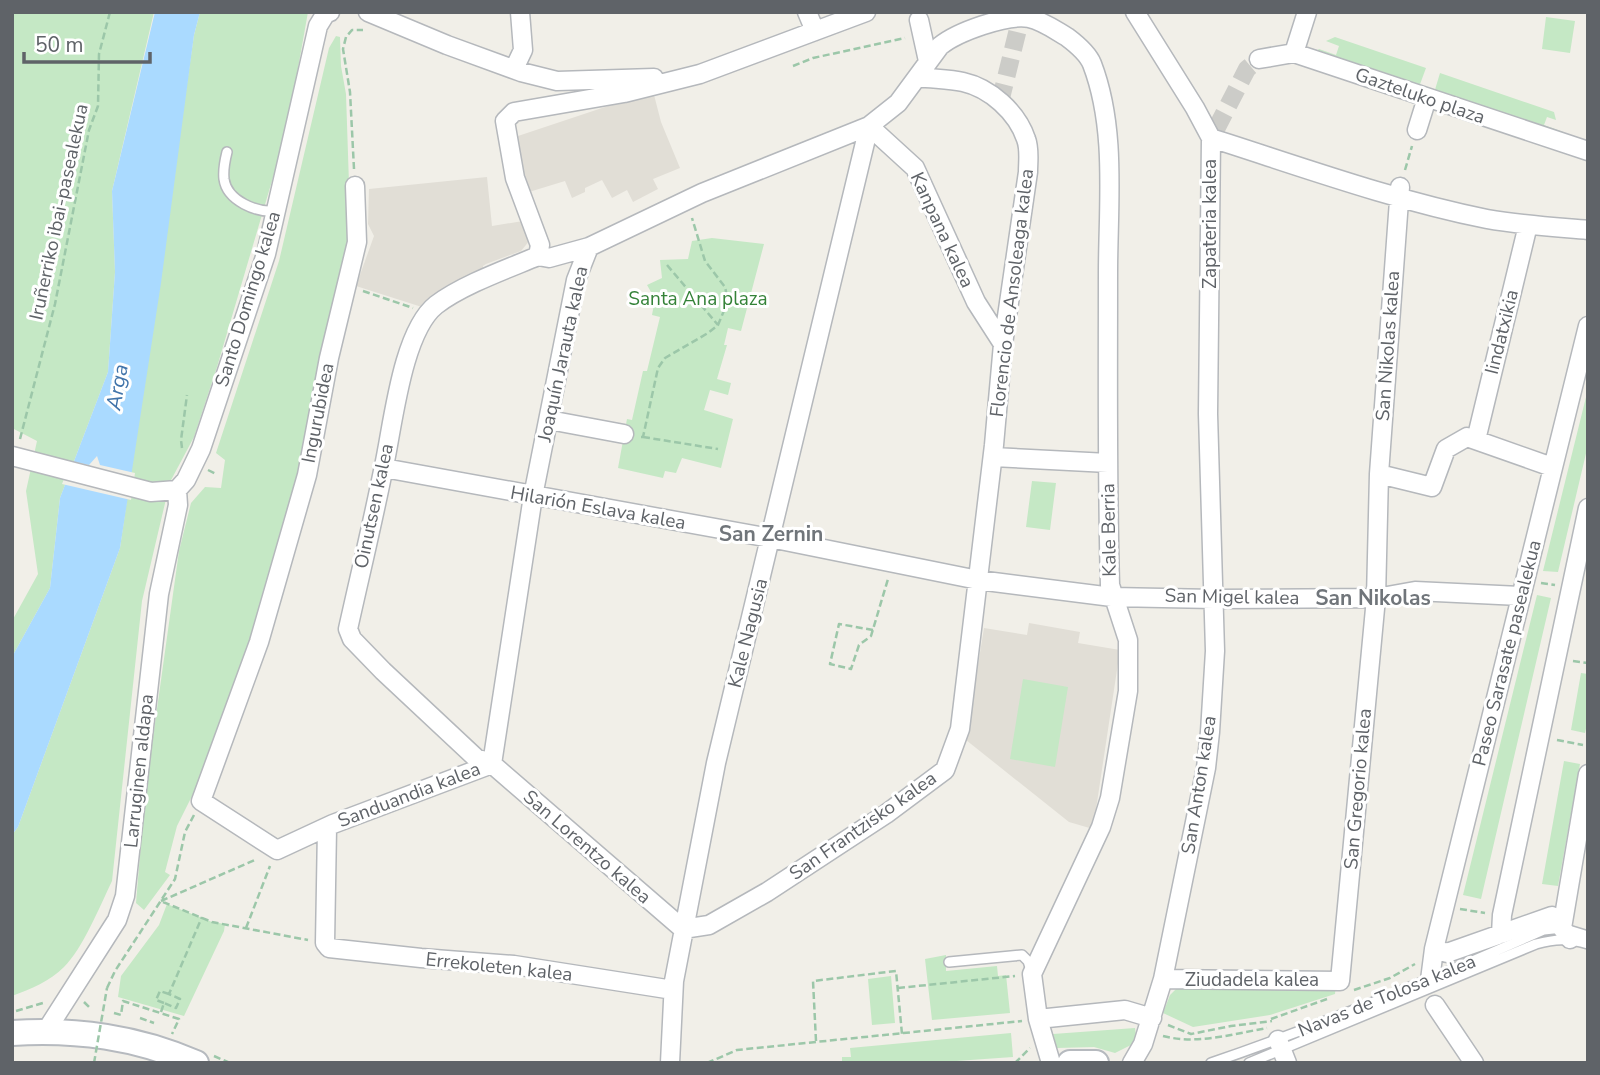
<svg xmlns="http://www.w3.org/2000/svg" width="1600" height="1075" font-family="'Nunito Sans',sans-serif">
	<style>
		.education { fill: #e1ded6 }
		.green { fill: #c5e8c5 }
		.water { fill: #aadaff }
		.pier { fill: #f1efe8 }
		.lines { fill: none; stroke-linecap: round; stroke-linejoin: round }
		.street-tunnel { stroke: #ccccc8; stroke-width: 18; stroke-dasharray: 18 9; stroke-linecap: butt }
		.lane-casing { stroke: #b5b8bc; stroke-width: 12 }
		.street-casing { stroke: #b5b8bc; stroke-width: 21 }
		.secondary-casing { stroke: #b6babf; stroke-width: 28 }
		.path { stroke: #9cc7a9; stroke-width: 2.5; stroke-dasharray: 7 3.5; stroke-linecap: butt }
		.lane { stroke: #fff; stroke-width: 9 }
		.street { stroke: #fff; stroke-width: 18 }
		.secondary { stroke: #fff; stroke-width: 24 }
		.path-bridge { stroke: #9cc7a9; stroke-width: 2.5; stroke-dasharray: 7 3.5; stroke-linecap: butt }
		.labels { text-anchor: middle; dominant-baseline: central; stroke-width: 6; stroke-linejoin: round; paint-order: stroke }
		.street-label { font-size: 19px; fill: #5f6368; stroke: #fff }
		.park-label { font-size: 19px; fill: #348238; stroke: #fff }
		.water-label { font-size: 21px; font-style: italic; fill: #4174aa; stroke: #fff }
		.neighbourhood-label { font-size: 21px; font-weight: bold; fill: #70757a; stroke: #fff }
	</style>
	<rect width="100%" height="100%" fill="#f1efe8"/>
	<!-- education -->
	<path class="education" d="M653,91l8,31 19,46 -27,11 5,10 -25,13 -6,-12 -15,8 -10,-18 -17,8v4l-13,6 -7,-17 -36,11 -17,-54z
		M487,177l5,49 31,-5 7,19 -9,11 -35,13 -3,2v4l-37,16 -21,22 -69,-22 18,-50 -6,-12 1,-35z
		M1029,623l51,9 -2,11 42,7 -27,179 -24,-7 -103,-82 18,-112 43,7z"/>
	<!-- green -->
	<path class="green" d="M12,12h142l-42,179 3,81 -7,100 -48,126 -10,90 -38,69v-36l26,-47 -12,-83 11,-50 -25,-13z
		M200,12h108l-21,118 -70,237 -23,70 -24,45 -28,119 -30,280c-11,23 -30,69 -48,86 -14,14 -33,22 -52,29v-161l6,-8 102,-279 74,-513z
		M1546,17l29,4 -5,32 -28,-4z
		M336,36l4,1 1,29 5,28 5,150 -46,204 -50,194 -58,144 -20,40 -12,46 5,3 -26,35 -8,-7 9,-108 34,-244 12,-48 14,-16 16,1 4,-28 -9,-7 63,-192 50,-213z
		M1335,37l91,31 -7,19 -104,-35 4,-3 17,6 3,-9 -13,-5z
		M1440,73l114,39 2,8 -9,-3 -3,8 19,7 -5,3 -124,-42z
		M712,238l52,6 -23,87 -13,-3 -4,17h3l-10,34 14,4 -3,12 -18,-5 -6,20 29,9 -12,49 -39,-10 -6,15 -11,-2 -2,7 -45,-10 9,-49 5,1 11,-49h4l13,-54 -8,-2 2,-11 -4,-5 1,-7 -4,-7 15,-7 -2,-18 28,-1 4,-18z
		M1588,389v56l-30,127 -15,-1z
		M1032,481l24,2 -6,47 -24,-3z
		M1537,595l14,3 -70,301 -18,-4z
		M1581,673l7,1v46l-3,13 -14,-3z
		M1023,679l45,8 -13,80 -45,-8z
		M1564,761l16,3 -22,122 -16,-2z
		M167,904l45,18 13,2 -1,7 -40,85 -66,-19 3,-21 38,-51z
		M946,955v16l51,-5 1,10 8,-1 4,38 -78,7 -7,-61z
		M891,976l4,47 -23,2 -4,-46z
		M1182,983l154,1 -1,10 -65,21 -77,12 -30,-14 7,-18z
		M1135,1028l2,14 -22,11 -21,-6 -37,1 -4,-14z
		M1011,1033l2,24 -85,6h-86v-6h9l-1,-9z"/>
	<!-- water -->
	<path class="water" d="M155,12h45l-6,23 -33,248 -41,265 -102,279 -6,8v-178l38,-69 10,-90 48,-126 7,-100 -3,-81z"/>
	<!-- pier -->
	<path class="pier" d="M97,456l3,9 35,8 -4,27 -69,-16 9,-23 18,4z"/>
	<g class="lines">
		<!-- street-tunnel -->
		<path class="street-tunnel" d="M1000,102l21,-85
			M1216,129l31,-60 12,-10"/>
		<!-- lane casing -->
		<g class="lane-casing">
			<path id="lane" d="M227,152c-2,8 -4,18 -3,27 3,22 33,34 52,32
				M949,962l73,-7 6,6 4,12
				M1211,1063c114,-39 223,-85 333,-133l18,-2 26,8
				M1249,1063l287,-119c19,-5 32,-6 52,0"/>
		</g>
		<!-- street casing -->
		<g class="street-casing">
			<path id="street" d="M368,12l79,33 74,27 36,9 97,-3
				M807,12l8,19
				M1307,12l-13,41 294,98
				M919,20l9,41
				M1259,59l35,-6
				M514,69l9,-19 -3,-38
				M869,126l46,42 61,134 27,42
				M1417,130l10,-32
				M1211,138c91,29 182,62 276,81 33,6 67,8 101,11
				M355,186l2,56 -28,116 -22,117 -48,167 -58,159 76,49 56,-26 159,-60
				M589,247l-40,11 -11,-2c-31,13 -76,29 -102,49 -34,27 -43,120 -52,161 -11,55 -24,109 -36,163l4,10 31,32 93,87 16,6 191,165
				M538,256l2,-11 -25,-67 -10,-57 9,-9 110,-19 76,-19 166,-62
				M549,420l75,14
				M1476,440l52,-215
				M12,456l139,36 26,-2 9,-10 15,-31 65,-195 52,-228 8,-13 4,-1
				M993,457l115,6
				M384,468l386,70 208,42 134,17 102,2 162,-1 39,-7 105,5
				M1379,474l53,13 14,-38 21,-12 85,30
				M492,764l41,-268 43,-216 13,-33 113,-54 167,-67 29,-23 42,-57c17,-14 67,-32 89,-28 14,3 26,12 38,19 8,6 21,17 25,27 25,65 16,141 16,209 0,104 -1,208 2,312l18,55v51l-18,107 -9,29 -69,147 6,45 13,44
				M327,828l-2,115 4,5 92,10 93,7 159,25
				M683,929l26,-4 58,-33 119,-78 59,-44 15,-41 34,-284 9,-101 25,-172c0,-11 2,-23 -2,-33 -9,-27 -36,-51 -63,-57 -14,-3 -30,-3 -44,-5
				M1501,934l1,-19 86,-407
				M1570,939l-8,-11 26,-154
				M1434,949l13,4 105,-37
				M1163,979l177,2 36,-383 3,-124 21,-287
				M1430,980l4,-31 154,-623
				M1435,1005l39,58
				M1038,1019l87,-9 27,8
				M46,1031l71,-111 8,-24 34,-302 19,-89 -1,-15
				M1278,1040l9,23
				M670,1063l4,-82 42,-218 153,-637
				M1132,1063l11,-19 20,-65 43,-211 4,-36 5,-81 -7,-237 3,-276 -16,-30 -60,-96"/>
		</g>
		<!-- secondary casing -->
		<g class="secondary-casing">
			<path id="secondary" d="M12,1033c65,-4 124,4 184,30
				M1070,1063h26"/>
		</g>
		<!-- path -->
		<path class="path" d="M793,66l20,-8 92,-20
			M354,169l-4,-77 -7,-43 3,-12 6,-7h11
			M1405,170l7,-24
			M667,265l51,60
			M363,291l50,17
			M641,437h2l15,-69 7,-10 43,-25 10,-8 10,-24 -3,-14 -20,-26 -13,-43
			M643,437l75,12
			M20,439l35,-135 34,-174 9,-24 1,-52 11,-42
			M182,448l-1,-8 6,-45
			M208,470l8,4
			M1541,583l14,2
			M873,630l-34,-6 -9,40 21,5 8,-24 12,-9 17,-57
			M1573,661l15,2
			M1557,740l26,5
			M161,901l96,-42
			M163,902l49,20 96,18
			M1460,909l25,4
			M246,928l24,-62
			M107,988l8,-17 60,-92 10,-47 9,-17
			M898,988l117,-12
			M1354,990l36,-12 25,-14
			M84,1002l7,7
			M164,1003l-8,-3 4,-9 9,3
			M16,1011l27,-8
			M161,1012l3,-9 12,5 4,-9 -11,-5 33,-77
			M114,1013l7,2 2,-14 56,18 -7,15
			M140,1018l14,5
			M1271,1019l56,-20
			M1168,1025l23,9 40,-8 41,-5
			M1163,1036c34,9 70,-2 104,-8
			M816,1041l-3,-60 83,-10 6,63
			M214,1056l16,7
			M707,1063l30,-13 285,-29
			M1015,1063l15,-15"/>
		<!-- lane -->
		<use href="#lane" class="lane"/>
		<!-- street -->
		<use href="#street" class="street"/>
		<!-- secondary -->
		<use href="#secondary" class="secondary"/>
		<!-- path-bridge -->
		<path class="path-bridge" d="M94,1063l13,-75"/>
	</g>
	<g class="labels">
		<!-- street labels -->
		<g class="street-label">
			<text transform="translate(1420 96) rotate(19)">Gazteluko plaza</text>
			<text transform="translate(59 212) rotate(-78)">Iruñerriko ibai-pasealekua</text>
			<text transform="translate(1210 224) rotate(-90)">Zapateria kalea</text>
			<text transform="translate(942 230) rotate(65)">Kanpana kalea</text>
			<text transform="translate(1012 293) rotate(-83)">Florencio de Ansoleaga kalea</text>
			<text transform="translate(248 299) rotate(-73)">Santo Domingo kalea</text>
			<text transform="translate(1502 332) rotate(-76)">Iindatxikia</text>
			<text transform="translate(1388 346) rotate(-86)">San Nikolas kalea</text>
			<text transform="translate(563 354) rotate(-78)">Joaquín Jarauta kalea</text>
			<text transform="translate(318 413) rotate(-79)">Ingurubidea</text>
			<text transform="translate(374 506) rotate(-78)">Oinutsen kalea</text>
			<text transform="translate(598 508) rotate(10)">Hilarión Eslava kalea</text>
			<text transform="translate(1109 530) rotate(-91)">Kale Berria</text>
			<text transform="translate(1232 597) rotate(1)">San Migel kalea</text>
			<text transform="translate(748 633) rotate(-76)">Kale Nagusia</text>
			<text transform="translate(1507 653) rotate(-76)">Paseo Sarasate pasealekua</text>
			<text transform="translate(139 771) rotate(-84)">Larruginen aldapa</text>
			<text transform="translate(1199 785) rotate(-81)">San Anton kalea</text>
			<text transform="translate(1358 789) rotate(-85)">San Gregorio kalea</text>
			<text transform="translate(409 795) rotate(-21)">Sanduandia kalea</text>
			<text transform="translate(863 826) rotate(-35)">San Frantzisko kalea</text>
			<text transform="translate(587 847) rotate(41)">San Lorentzo kalea</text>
			<text transform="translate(499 967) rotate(6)">Errekoleten kalea</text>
			<text x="1252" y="980">Ziudadela kalea</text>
			<text transform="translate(1387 996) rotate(-22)">Navas de Tolosa kalea</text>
		</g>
		<!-- park labels -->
		<g class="park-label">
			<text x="698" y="299">Santa Ana plaza</text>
		</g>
		<!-- water labels -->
		<g class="water-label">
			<text transform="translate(117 387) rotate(-80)">Arga</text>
		</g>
		<!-- neighbourhood labels -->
		<g class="neighbourhood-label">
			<text x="771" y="534">San Zernin</text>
			<text x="1373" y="598">San Nikolas</text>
		</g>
	</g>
	<!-- border -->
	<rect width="1600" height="1075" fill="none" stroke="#5f6368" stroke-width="28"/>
	<!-- scale -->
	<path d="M24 52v10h126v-10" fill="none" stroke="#5f6368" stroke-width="3.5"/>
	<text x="35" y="52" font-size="21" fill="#5f6368" stroke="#ffffff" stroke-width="5" paint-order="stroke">50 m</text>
</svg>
